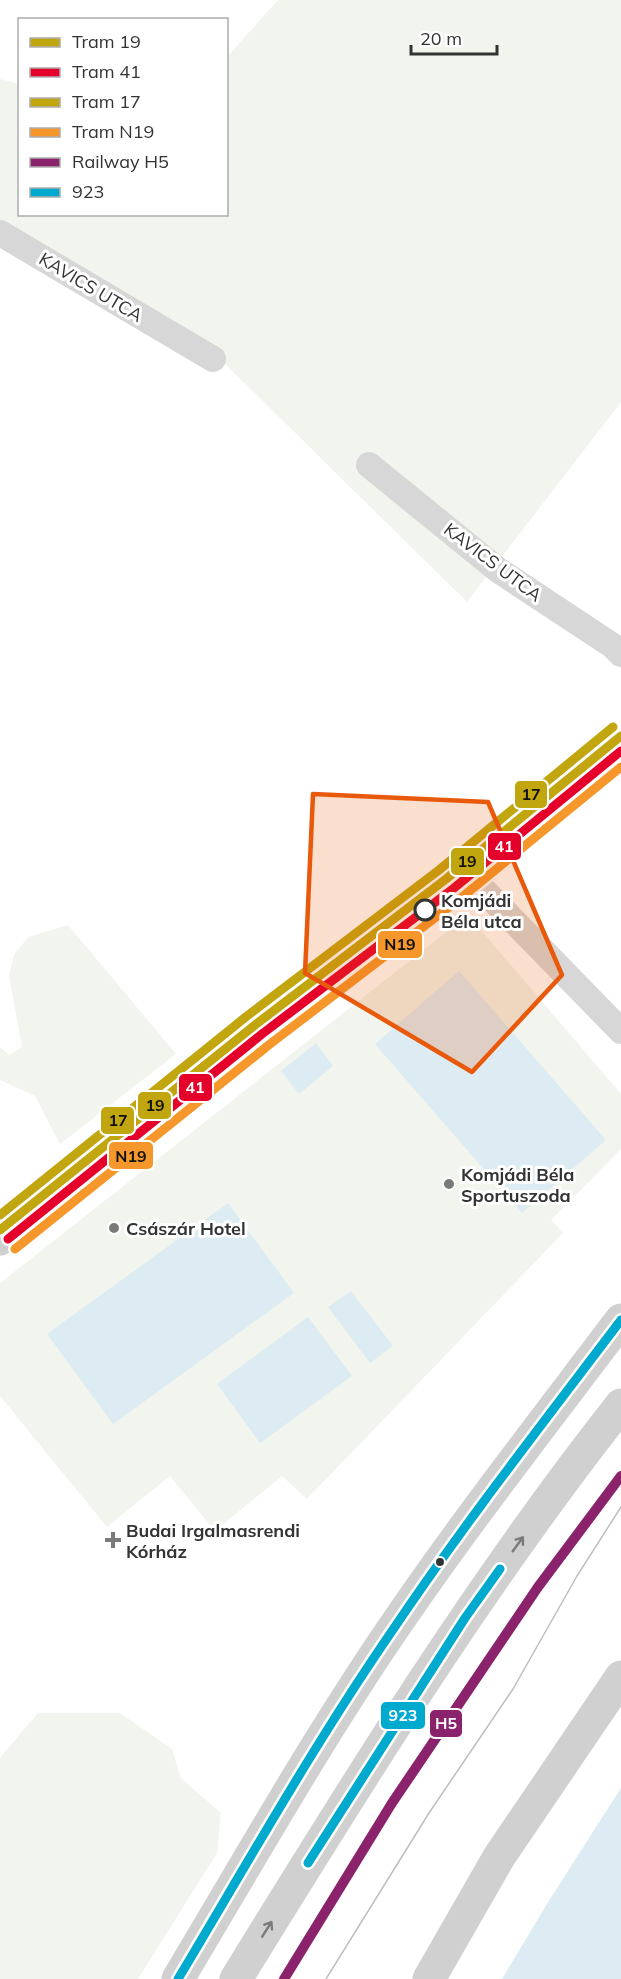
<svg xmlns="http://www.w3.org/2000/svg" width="621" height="1979" font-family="Mulish,sans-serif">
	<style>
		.green { fill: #f1f5ed }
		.water { fill: #ddebf3 }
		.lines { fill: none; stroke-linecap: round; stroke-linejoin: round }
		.street { stroke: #d7d7d7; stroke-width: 26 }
		.secondary { stroke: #d0d0d0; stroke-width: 33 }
		.tram { stroke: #bebebe; stroke-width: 1.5 }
		.bus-1-casing { stroke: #fff; stroke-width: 14 }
		.bus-1 { stroke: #00a9ce; stroke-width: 9 }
		.rail-1-casing { stroke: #fff; stroke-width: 15 }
		.rail-1 { stroke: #8a236c; stroke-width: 10 }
		.tram-1-casing { stroke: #fff; stroke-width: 14 }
		.tram-2-casing { stroke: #fff; stroke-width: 14 }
		.tram-3-casing { stroke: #fff; stroke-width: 14 }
		.tram-4-casing { stroke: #fff; stroke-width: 14 }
		.tram-1 { stroke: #c2a60f; stroke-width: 9 }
		.tram-2 { stroke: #e4002b; stroke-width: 9 }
		.tram-3 { stroke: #c2a60f; stroke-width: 9 }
		.tram-4 { stroke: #f5972a; stroke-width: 9 }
		.oneway { stroke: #7a7a7a }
		.marked { fill: #e8590c; fill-opacity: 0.2; stroke: #e8590c; stroke-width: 4.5; stroke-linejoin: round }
		.stop-dot { fill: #fff; stroke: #333; stroke-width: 3 }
		.poi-dot { fill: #7a7a7a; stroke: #fff; stroke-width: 2 }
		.bus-dot { fill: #333; stroke: #fff; stroke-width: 2 }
		.labels { text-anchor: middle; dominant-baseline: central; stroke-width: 6; stroke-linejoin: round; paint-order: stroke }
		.street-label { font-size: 18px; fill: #333; stroke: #fff }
		.stop-label { font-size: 18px; font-weight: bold; fill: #333; stroke: #fff; text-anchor: start }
		.poi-label { font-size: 18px; font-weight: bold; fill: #333; stroke: #fff; text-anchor: start }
		.line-badge { stroke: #fff; stroke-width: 2 }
		.badge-label { font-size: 16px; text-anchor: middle; font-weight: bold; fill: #fff }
		.pale-badge-label { font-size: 16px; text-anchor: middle; font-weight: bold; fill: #111 }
	</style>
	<rect width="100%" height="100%" fill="#fff"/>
	<!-- green -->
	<path class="green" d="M278,0h343v402l-154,200 -255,-251 -212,-129v-143l19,5 1,130h206l1,-157z
		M468,915l153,179v55l-70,71 12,13 -256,266 -25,-23 -67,55 -45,-55 -63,51 -107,-131v-113z
		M68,925l108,129 -116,90 -25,-48 -35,-16v-33l9,8 13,-8 -13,-72 5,-20 14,-18z
		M38,1713h82l52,36 9,29 40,35 -4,40 -79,126h-138v-221z"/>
	<!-- water -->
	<path class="water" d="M459,971l147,169 -84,73 -147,-169z
		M316,1043l17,23 -34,28 -18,-23z
		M228,1203l66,90 -181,131 -66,-90z
		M351,1291l42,55 -23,17 -42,-56z
		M308,1317l44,59 -92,67 -43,-59z
		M621,1788v191h-119l48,-80z"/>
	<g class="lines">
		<!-- street -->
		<path class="street" d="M0,233l213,126
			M369,465l129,105 115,76 8,8
			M466,872l155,159"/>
		<!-- secondary -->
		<path class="secondary" d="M0,1239l556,-437 65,-55
			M178,1979c70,-117 137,-236 214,-349 72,-106 152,-208 229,-310
			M236,1979c121,-196 242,-393 385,-574
			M429,1979l70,-122 122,-180"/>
		<!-- tram -->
		<path class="tram" d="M326,1979l103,-166 84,-124 64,-113 44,-69"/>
		<!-- bus-1 casing -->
		<g class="bus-1-casing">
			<path id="bus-1" d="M308,1863l157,-245 35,-49
				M178,1979c70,-117 137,-236 214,-348 72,-107 151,-208 229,-311"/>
		</g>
		<!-- bus-1 -->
		<use href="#bus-1" class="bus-1"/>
		<!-- rail-1 casing -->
		<g class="rail-1-casing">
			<path id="rail-1" d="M284,1979l108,-176 146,-216 83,-111"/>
		</g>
		<!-- rail-1 -->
		<use href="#rail-1" class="rail-1"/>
		<!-- tram-1 casing -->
		<g class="tram-1-casing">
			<path id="tram-1" d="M0,1230l255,-205 191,-146 175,-143"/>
		</g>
		<!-- tram-2 casing -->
		<g class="tram-2-casing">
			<path id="tram-2" d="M8,1239l254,-205 192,-146 167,-137"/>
		</g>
		<!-- tram-3 casing -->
		<g class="tram-3-casing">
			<path id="tram-3" d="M0,1215l247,-199 192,-146 174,-143"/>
		</g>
		<!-- tram-4 casing -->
		<g class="tram-4-casing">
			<path id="tram-4" d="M15,1249l255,-205 191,-146 160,-131"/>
		</g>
		<!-- tram-1 -->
		<use href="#tram-1" class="tram-1"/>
		<!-- tram-2 -->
		<use href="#tram-2" class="tram-2"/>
		<!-- tram-3 -->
		<use href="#tram-3" class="tram-3"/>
		<!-- tram-4 -->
		<use href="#tram-4" class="tram-4"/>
	</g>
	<!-- one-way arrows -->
	<defs><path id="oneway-shaft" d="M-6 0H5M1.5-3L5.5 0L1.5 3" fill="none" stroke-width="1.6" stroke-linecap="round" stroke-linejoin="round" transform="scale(1.5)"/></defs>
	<g class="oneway">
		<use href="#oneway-shaft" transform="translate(518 1544) rotate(-54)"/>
		<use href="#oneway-shaft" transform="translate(267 1929) rotate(-58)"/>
	</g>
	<!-- marked area -->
	<path class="marked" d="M313,794l175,8 74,173 -90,97 -167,-99z"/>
	<!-- markers -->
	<circle class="stop-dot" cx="425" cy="910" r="10"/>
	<g class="poi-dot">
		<circle cx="449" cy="1184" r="6"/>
		<circle cx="114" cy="1228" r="6"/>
		<path d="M110 1531h6v6h6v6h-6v6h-6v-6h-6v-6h6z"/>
	</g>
	<circle class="bus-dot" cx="440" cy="1562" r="5"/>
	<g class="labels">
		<!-- street labels -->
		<g class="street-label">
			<text transform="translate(91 287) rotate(31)">KAVICS UTCA</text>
			<text transform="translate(493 562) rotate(37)">KAVICS UTCA</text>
		</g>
		<!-- stop labels -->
		<g class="stop-label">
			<text x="441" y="900">Komjádi<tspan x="441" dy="21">Béla utca</tspan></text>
		</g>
		<!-- poi labels -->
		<g class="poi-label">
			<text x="461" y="1174">Komjádi Béla<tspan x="461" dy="21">Sportuszoda</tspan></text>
			<text x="126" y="1228">Császár Hotel</text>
			<text x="126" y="1530">Budai Irgalmasrendi<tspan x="126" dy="21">Kórház</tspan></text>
		</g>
	</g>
	<g class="line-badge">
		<rect x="514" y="780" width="34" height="29" rx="6" fill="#c2a60f"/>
		<rect x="487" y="832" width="35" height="29" rx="6" fill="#e4002b"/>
		<rect x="450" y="847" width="35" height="29" rx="6" fill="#c2a60f"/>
		<rect x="377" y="930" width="46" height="29" rx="6" fill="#f5972a"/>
		<rect x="178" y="1073" width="35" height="29" rx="6" fill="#e4002b"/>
		<rect x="137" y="1091" width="35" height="29" rx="6" fill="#c2a60f"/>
		<rect x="100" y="1106" width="35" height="29" rx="6" fill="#c2a60f"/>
		<rect x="108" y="1141" width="46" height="29" rx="6" fill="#f5972a"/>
		<rect x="380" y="1701" width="46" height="29" rx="6" fill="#00a9ce"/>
		<rect x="429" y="1709" width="34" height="29" rx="6" fill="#8a236c"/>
	</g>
	<g class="badge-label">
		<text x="504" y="852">41</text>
		<text x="195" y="1093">41</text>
		<text x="403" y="1721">923</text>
		<text x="446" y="1729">H5</text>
	</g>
	<g class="pale-badge-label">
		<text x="531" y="800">17</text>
		<text x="467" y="867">19</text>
		<text x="400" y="950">N19</text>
		<text x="155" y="1111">19</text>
		<text x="118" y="1126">17</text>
		<text x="131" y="1162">N19</text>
	</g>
	<!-- legend -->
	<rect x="18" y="18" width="210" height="198" fill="#ffffff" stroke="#adadad" stroke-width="1.5"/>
	<rect x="30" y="38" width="30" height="9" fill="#c2a60f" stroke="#adadad" stroke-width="1.5"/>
	<text x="72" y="48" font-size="18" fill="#333333">Tram 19</text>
	<rect x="30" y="68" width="30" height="9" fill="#e4002b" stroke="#adadad" stroke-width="1.5"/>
	<text x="72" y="78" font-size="18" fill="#333333">Tram 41</text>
	<rect x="30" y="98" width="30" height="9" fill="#c2a60f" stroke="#adadad" stroke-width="1.5"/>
	<text x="72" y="108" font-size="18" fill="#333333">Tram 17</text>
	<rect x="30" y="128" width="30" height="9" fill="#f5972a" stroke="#adadad" stroke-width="1.5"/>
	<text x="72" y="138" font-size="18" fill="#333333">Tram N19</text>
	<rect x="30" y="158" width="30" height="9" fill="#8a236c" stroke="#adadad" stroke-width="1.5"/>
	<text x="72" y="168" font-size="18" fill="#333333">Railway H5</text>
	<rect x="30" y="188" width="30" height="9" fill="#00a9ce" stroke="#adadad" stroke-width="1.5"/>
	<text x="72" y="198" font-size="18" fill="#333333">923</text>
	<!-- scale -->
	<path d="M411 45v9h86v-9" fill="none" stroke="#333333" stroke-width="3"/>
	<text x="420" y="45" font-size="18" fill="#333333" stroke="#ffffff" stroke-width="4.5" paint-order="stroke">20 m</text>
</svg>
